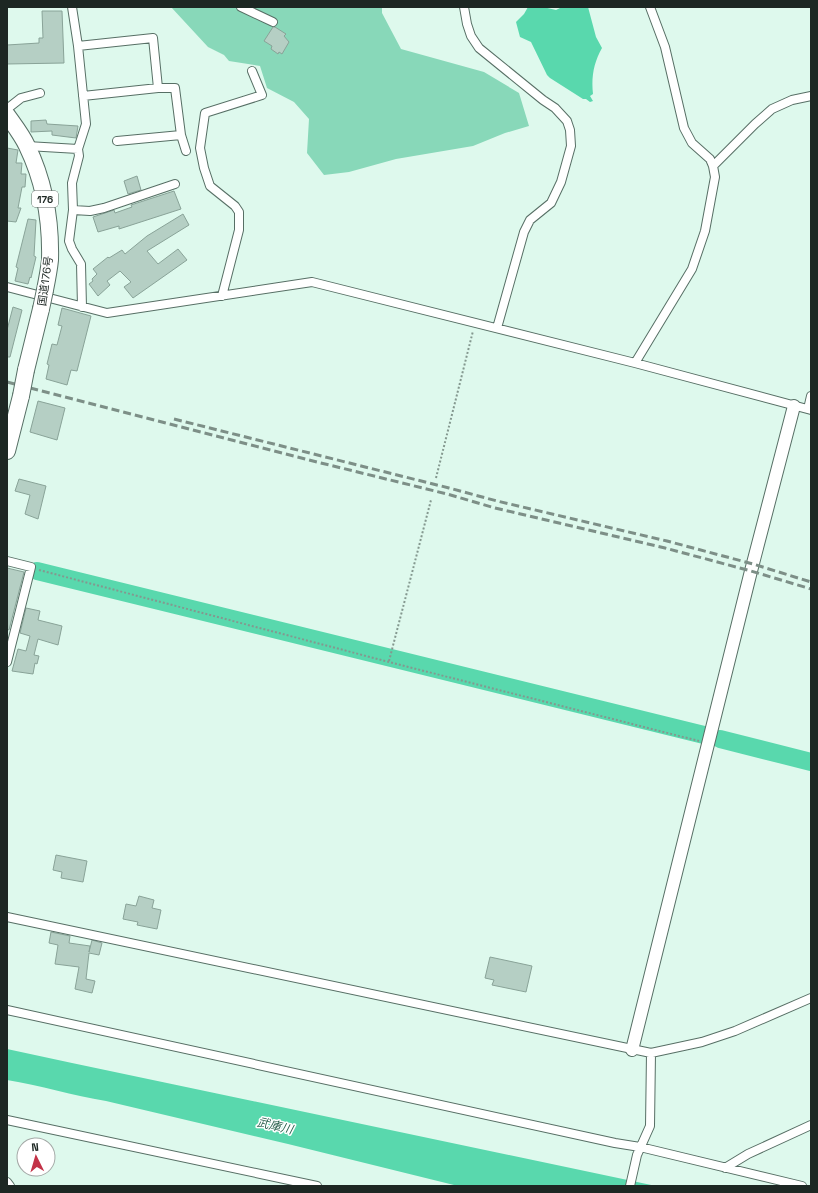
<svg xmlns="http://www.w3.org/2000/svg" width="818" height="1193" font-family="'Space Grotesk','Noto Sans JP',sans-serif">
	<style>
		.green { fill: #88d8b9 }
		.water { fill: #59d8ad }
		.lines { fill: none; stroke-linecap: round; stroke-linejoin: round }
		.river { stroke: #59d8ad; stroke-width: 18 }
		.building { fill: #b5cfc4; stroke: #89a398 }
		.street-casing { stroke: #576f65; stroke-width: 10 }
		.secondary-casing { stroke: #576f65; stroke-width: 14 }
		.highway-casing { stroke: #576f65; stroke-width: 18 }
		.path { stroke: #84988f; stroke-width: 2; stroke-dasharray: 2 2; stroke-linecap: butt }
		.street { stroke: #fff; stroke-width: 8 }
		.secondary { stroke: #fff; stroke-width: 12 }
		.highway { stroke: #fff; stroke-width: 16 }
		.rail { stroke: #7d8f87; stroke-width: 3; stroke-dasharray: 8 4; stroke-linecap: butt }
		.highway-bridge-casing { stroke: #576f65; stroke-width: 18; stroke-linecap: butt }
		.highway-bridge { stroke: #fff; stroke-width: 16 }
		.labels { text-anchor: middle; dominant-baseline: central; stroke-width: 3; stroke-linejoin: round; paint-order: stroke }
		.shield { fill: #fff; stroke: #616865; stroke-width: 1 }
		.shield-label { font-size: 10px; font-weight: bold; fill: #1d2723 }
		.street-label { font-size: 11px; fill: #1d2723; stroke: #fff }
		.water-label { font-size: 12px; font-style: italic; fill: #2f6350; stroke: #fff }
	</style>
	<rect width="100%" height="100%" fill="#def9ed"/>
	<!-- green -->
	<path class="green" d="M171,7h211v6l19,36 83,23 35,21 10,33 -24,7 -32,13 -77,13 -47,13 -25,3 -17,-22 2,-34 -15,-17 -27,-14 -7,-22 -31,-5 -5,-6 -16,-8z"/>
	<!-- water -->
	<path class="water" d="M528,7h15l13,3 6,-3h26l8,30 6,11c-8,14 -11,29 -9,46l-3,2 3,5 -3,1 -4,-3h-3l-33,-21 -3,-3 -16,-33 -11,-5 -4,-15 8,-8z
		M7,1049l65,14 584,123h-198l-170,-42 -182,-43c-33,-5 -66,-16 -99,-21z"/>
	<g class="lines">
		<!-- river -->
		<path class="river" d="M37,571l667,164
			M720,739l91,23"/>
	</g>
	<!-- building -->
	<path class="building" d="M42,11h20l2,52 -57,1v-19l32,-2v-5h4z
		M273,27h2l11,7 -2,2 5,6 -7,12 -3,-2 -1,2 -7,-5 1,-3 -8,-5z
		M46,120l1,4 31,2 -2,12 -24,-3v-4l-21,1v-11z
		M7,148l11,2 -2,13h6l-1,11h5l-1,13h-3l-4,21h3l-5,14 -9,-1z
		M137,176l4,14 -13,4 -4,-13z
		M174,191l7,18 -62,20v-3l-21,6 -5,-15 21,-7 1,3 17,-6 -1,-2z
		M183,214l6,11 -42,26 11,13 20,-15 9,11 -54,38 -9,-11 7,-5 -11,-11 -13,10 3,4 -12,11 -9,-12 4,-3 -1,-2 5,-5 -4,-5 15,-12 1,1 13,-8 3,4 22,-18z
		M28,219l8,1 -2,36 2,1 -5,21 -1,-1 -2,7 -13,-3 3,-13 -2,-1z
		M13,307l9,3 -12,47h-3v-27z
		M62,308l29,8 -14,55 -6,-1 -4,15 -21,-6 3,-14 -2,-1 5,-20 5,1 5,-19 -4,-1z
		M38,401l27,7 -8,32 -27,-8z
		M19,479l27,7 -8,33 -13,-5 5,-19 -15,-4z
		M7,568l17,4 -15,58 -2,-1z
		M26,608l14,3 -2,9 24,6 -4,19 -20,-6 -4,16 5,1 -2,8 -2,-1 -2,11 -21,-3 6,-22 8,2 4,-15 -10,-3z
		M56,855l31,6 -4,21 -22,-4 1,-6 -9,-2z
		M139,896l15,4 -2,8 9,2 -4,19 -20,-4 1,-3 -15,-3 3,-15 10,2z
		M51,932l19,4 -1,7 21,3 -1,6 3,-12 10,3 -3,12 -10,-2 -3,26 9,2 -3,12 -17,-4 4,-22 -24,-3 3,-19 -9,-2z
		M490,957l42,9 -6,26 -34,-7 2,-5 -9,-2z"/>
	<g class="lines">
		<!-- street casing -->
		<g class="street-casing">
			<path id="street" d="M241,7l32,15
				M464,7l3,17 4,12 8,12 64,52 12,8 12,13 3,9 1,16 -10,36 -10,21 -21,17 -6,12 -27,96
				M78,46l75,-8 5,50h17l6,47 5,16
				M83,96l75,-8
				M7,109l14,-11 19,-5
				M117,141l64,-6
				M27,146l51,3 8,-25 -8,-78 -6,-39
				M78,149l1,7 -7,27 1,27 -4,31 3,8 9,15 1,43
				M713,166l42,-42 17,-15 20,-9 19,-4
				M73,210l17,1 14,-3 71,-24
				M7,287l100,26 205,-31 323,81 176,47
				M222,296l17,-66v-18l-4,-6 -25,-20 -6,-18 -4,-20 5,-35 57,-18 -10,-24
				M635,363l57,-94 13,-38 10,-54 -2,-11 -3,-7 -18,-16 -8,-15 -19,-81 -15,-40
				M808,409l3,-13
				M7,561l24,6 -24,95
				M7,917l644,136 -1,73 -13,29 -7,31
				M7,1010l608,133 25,4 162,39
				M651,1053l51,-11 33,-11 76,-33
				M7,1120l310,66
				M725,1168l23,-14 63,-29
				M7,1182l3,4"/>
		</g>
		<!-- secondary casing -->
		<g class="secondary-casing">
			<path id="secondary" d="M632,1050l119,-479 43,-165"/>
		</g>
		<!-- highway casing -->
		<g class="highway-casing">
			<path id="highway" d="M7,115c7,10 15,20 20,31 17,35 24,76 23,114 -1,10 -3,20 -5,30
				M26,370l15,-61
				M7,451l14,-55"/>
		</g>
		<!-- path -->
		<path class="path" d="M436,478l37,-147
			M39,570l350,92 310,79
			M389,661l42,-161"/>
		<!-- street -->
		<use href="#street" class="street"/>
		<!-- secondary -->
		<use href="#secondary" class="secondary"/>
		<!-- highway -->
		<use href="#highway" class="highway"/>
		<!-- rail -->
		<path class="rail" d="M7,382l310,80 130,32 48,14 170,40 86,23 60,18
			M174,419l275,69 48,13 170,40 86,23 58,18"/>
		<!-- highway-bridge casing -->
		<g class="highway-bridge-casing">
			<path id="highway-bridge" d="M41,309l4,-19
				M21,396l5,-26"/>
		</g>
		<!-- highway-bridge -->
		<use href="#highway-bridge" class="highway-bridge"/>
	</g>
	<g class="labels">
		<!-- shield labels -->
		<rect class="shield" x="32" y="191" width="26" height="16" rx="3"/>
		<g class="shield-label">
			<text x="45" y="199">176</text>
		</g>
		<!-- street labels -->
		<g class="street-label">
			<text transform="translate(45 281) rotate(-82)">国道176号</text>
		</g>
		<!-- water labels -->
		<g class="water-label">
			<text transform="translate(275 1126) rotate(13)">武庫川</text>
		</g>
	</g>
	<!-- border -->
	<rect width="818" height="1193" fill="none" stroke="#1d2723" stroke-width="16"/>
	<!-- north arrow -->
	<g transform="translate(36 1157) rotate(355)"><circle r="19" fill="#ffffff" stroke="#a5a9a7"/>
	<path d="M0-3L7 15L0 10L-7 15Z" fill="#c33247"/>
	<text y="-6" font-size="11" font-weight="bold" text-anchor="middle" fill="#1d2723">N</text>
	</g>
</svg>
